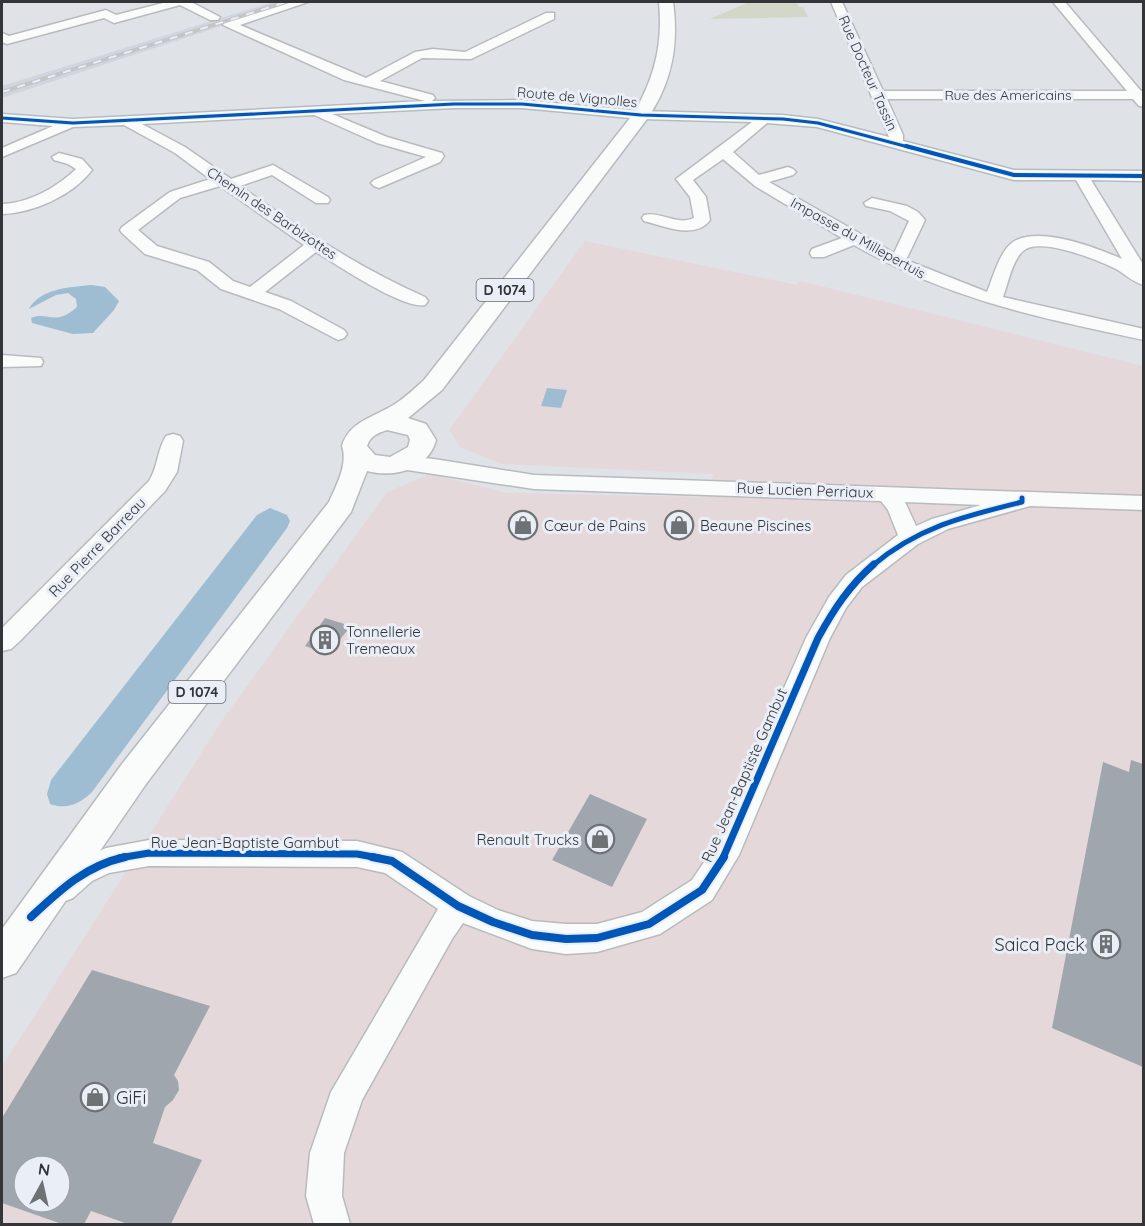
<svg xmlns="http://www.w3.org/2000/svg" width="1145" height="1226" font-family="Quicksand,sans-serif">
	<style>
		.industrial { fill: #e5d8da; fill-rule: evenodd }
		.built { fill: #d0d6e0 }
		.green { fill: #d3d7c8 }
		.water { fill: #9fbdd2 }
		.building { fill: #a0a6ae; fill-rule: evenodd }
		.lines { fill: none; stroke-linecap: round; stroke-linejoin: round }
		.minor-casing { stroke: #b8bbbe; stroke-width: 3 }
		.major-casing { stroke: #b8bbbe; stroke-width: 3 }
		.minor { fill: #fafbfb; fill-rule: evenodd }
		.major { fill: #fafbfb; fill-rule: evenodd }
		.rail-casing { stroke: #c5c5c6; stroke-width: 4 }
		.rail { stroke: #e9eef7; stroke-width: 2; stroke-dasharray: 8; stroke-linecap: butt }
		.cycleway-far4-casing { stroke: #e9eef7; stroke-width: 5 }
		.cycleway-far3-casing { stroke: #e9eef7; stroke-width: 6 }
		.cycleway-far2-casing { stroke: #e9eef7; stroke-width: 8 }
		.cycleway-far1-casing { stroke: #e9eef7; stroke-width: 10 }
		.cycleway-casing { stroke: #e9eef7; stroke-width: 12 }
		.cycleway-far4 { stroke: #0057b8; stroke-width: 3 }
		.cycleway-far3 { stroke: #0057b8; stroke-width: 4 }
		.cycleway-far2 { stroke: #0057b8; stroke-width: 5 }
		.cycleway-far1 { stroke: #0057b8; stroke-width: 7 }
		.cycleway { stroke: #0057b8; stroke-width: 8 }
		.labels { text-anchor: middle; dominant-baseline: central; stroke-width: 6; stroke-linejoin: round; paint-order: stroke }
		.far-street-label { font-size: 14px; fill: #333538; stroke: #e9eef7 }
		.shield { fill: #e9eef7; stroke: #6a6c71; stroke-width: 1.5 }
		.shield-label { font-size: 14px; font-weight: bold; fill: #333538 }
		.street-label { font-size: 15px; fill: #333538; stroke: #e9eef7 }
		.poi-label { font-size: 15px; fill: #333538; stroke: #e9eef7; text-anchor: start }
		.near-poi-label { font-size: 18px; fill: #333538; stroke: #e9eef7; text-anchor: end }
	</style>
	<rect width="100%" height="100%" fill="#dfe2e6"/>
	<!-- industrial -->
	<path class="industrial" d="M585,241l212,44 3,-4 343,85v858h-1141v-157l219,-345 166,-230 43,-18 77,19 197,4 10,-23 -213,-10 -41,-17 -11,-17zM24,1166h36v36h-36z"/>
	<!-- built -->
	<path class="built" d="M273,2h22l-293,96v-12z"/>
	<!-- green -->
	<path class="green" d="M749,2h47l3,5h4l5,10 -98,2z"/>
	<!-- water -->
	<path class="water" d="M92,285l13,2 14,14 -5,9 -21,23 -20,1 -41,-11 -1,-5c17,-7 24,9 46,-11l-1,-8 -8,-6 -12,2 -27,14c11,-21 42,-22 63,-24z
		M547,388l20,2 -6,18 -20,-2z
		M270,508l17,7 3,6 -3,7 -195,264c-13,12 -25,18 -42,12l-3,-10 4,-14 206,-265z"/>
	<!-- building -->
	<path class="building" d="M325,618l26,8 -23,28 -23,-8z
		M1131,760l12,4v303l-91,-39 51,-266 26,10z
		M590,794l57,25 -35,68 -60,-27z
		M92,970l118,36 -36,69 4,6 1,9 -6,10 -8,7 -12,36 49,17 -31,64h-43l-37,-13 -7,13h-22l-60,-21v-85zM24,1166h36v36h-36z"/>
	<g class="lines">
		<!-- minor casing -->
		<g class="minor-casing">
			<path id="minor" d="M167,2h24l29,15 -2,3h-8l-30,-15 -66,18 -10,-5 -97,26 -5,-2v-9l7,3 97,-26 10,5z
				M292,2h16l-68,23 126,53 49,-26 18,-3 32,3 81,-39h8v6l-83,40 -49,-1 -42,23 53,14 2,3 -3,3 90,-1 119,11 142,4 35,4 71,18 -58,-135h11l41,89h244l-74,-89h12l76,89h3v16l-5,-1 -6,-7h-246l16,36v6l111,29 130,1v10l-53,-1 53,86v19c-10,-2 -19,-11 -28,-16 -18,-9 -76,-33 -93,-18 -11,10 -15,33 -20,46l141,32v11c-107,-23 -194,-40 -290,-95l-30,12h-12l-2,-4 2,-4 30,-11 -87,-52 -32,-27 -30,21 13,17 4,23c-15,20 -46,6 -66,1l-2,-3 2,-3c17,-4 33,11 50,3l-4,-21 -14,-18 76,-57 -111,-3 -119,-11h-68l-122,6 55,23 55,16 2,3 -4,6 -61,26 -5,-2 -3,-3 3,-3 52,-23 -49,-14 -63,-28 -172,9 43,23 46,32 42,-14 55,32 2,3 -2,3h-12l-44,-28 -32,11c59,42 119,82 185,111l3,4 -3,4c-21,5 -88,-40 -109,-53l-51,40 26,9 53,29 3,4 -3,4 -6,2 -59,-31 -58,-20 -24,-19 -52,-16 -23,-21 -2,-3 2,-3 48,-35 40,-13 -35,-26 -51,-28 -51,2 -71,30v-9l51,-22 -51,-4v-8l71,5 352,-18 -81,-21 -121,-55 2,-3zM767,123l50,4 197,53h62l46,79c-25,-11 -83,-34 -109,-17 -14,10 -20,36 -26,50l-81,-32 19,-40 -7,-8 -11,-6 -35,-8 -8,5 2,3 24,5 19,10 -15,32 -125,-71 24,-7 3,-3 -3,-3 -5,-2 -29,8 -26,-23zM220,186l84,59 -54,42 -17,-6 -24,-19 -52,-16 -19,-16 42,-32z
				M59,153l23,6 10,11c-20,26 -59,43 -90,44v-10c27,-1 54,-16 74,-35l-8,-5 -14,-4 -2,-3z
				M2,355l39,3 2,4 -2,4 -39,1z
				M173,434l7,2 3,5 -6,31 -12,19 -145,150 -9,8 -9,2v-23l147,-147c9,-14 8,-31 17,-45z
				M401,456l33,3 100,16 610,21v14l-114,-4 -82,23 -30,15 -56,43 -16,21 -16,30 -91,217 -27,45 -52,34 -63,18 -31,2 -34,-5 -69,-26 -11,16 -90,161 -18,53 -2,43 8,28h-36l-8,-28 4,-43 21,-61 107,-183 -53,-36 -28,-6 -208,-1 -40,7 -17,8 -19,17 -10,4 -10,-4 -5,-10 5,-10 19,-15 34,-15 43,-8 208,1 45,11 67,44 29,14 34,11 34,3h31l45,-12 50,-32 22,-33 92,-209 23,-41 17,-22 52,-40 -10,-25 -7,-9 -347,-12 -140,-21 -3,-5 3,-5zM905,502l76,3 -49,14 -16,7z"/>
		</g>
		<!-- major casing -->
		<g class="major-casing">
			<path id="major" d="M659,2h14c6,43 -1,81 -26,117l-205,271 -34,28 18,6 10,16c-8,30 -42,38 -69,31l-16,41 -205,272 -130,189 -14,5v-49l120,-165 207,-262c8,-18 19,-38 13,-56 7,-25 33,-29 53,-42 11,-7 20,-16 29,-24l210,-267c21,-36 29,-70 25,-111zM387,430l21,5 2,5 -2,7 -18,10 -15,-2 -8,-9c3,-10 11,-13 20,-16z"/>
		</g>
		<!-- minor -->
		<use href="#minor" class="minor"/>
		<!-- major -->
		<use href="#major" class="major"/>
		<!-- rail casing -->
		<g class="rail-casing">
			<path id="rail" d="M2,92l284,-90"/>
		</g>
		<!-- rail -->
		<use href="#rail" class="rail"/>
		<!-- cycleway-far4 casing -->
		<g class="cycleway-far4-casing">
			<path id="cycleway-far4" d="M2,118l71,5 381,-19h68l119,11 142,4 35,4 94,25"/>
		</g>
		<!-- cycleway-far3 casing -->
		<g class="cycleway-far3-casing">
			<path id="cycleway-far3" d="M906,146l108,29 130,1"/>
		</g>
		<!-- cycleway-far2 casing -->
		<g class="cycleway-far2-casing">
			<path id="cycleway-far2" d="M872,566c46,-39 93,-50 150,-64v-4"/>
		</g>
		<!-- cycleway-far1 casing -->
		<g class="cycleway-far1-casing">
			<path id="cycleway-far1" d="M119,858l30,-5 208,1 22,4
				M723,858l95,-220c16,-29 31,-52 56,-74"/>
		</g>
		<!-- cycleway casing -->
		<g class="cycleway-casing">
			<path id="cycleway" d="M372,857l20,4 66,45 35,16 39,13 34,4 31,-1 52,-14 53,-34 22,-33
				M31,917c29,-27 54,-51 94,-60"/>
		</g>
		<!-- cycleway-far4 -->
		<use href="#cycleway-far4" class="cycleway-far4"/>
		<!-- cycleway-far3 -->
		<use href="#cycleway-far3" class="cycleway-far3"/>
		<!-- cycleway-far2 -->
		<use href="#cycleway-far2" class="cycleway-far2"/>
		<!-- cycleway-far1 -->
		<use href="#cycleway-far1" class="cycleway-far1"/>
		<!-- cycleway -->
		<use href="#cycleway" class="cycleway"/>
	</g>
	<!-- icons -->
	<defs>
		<g id="shop-ring" transform="scale(1.5)"><circle r="9.5" fill="#e9eef7" stroke="#6f7275" stroke-width="1.5"/><path d="M-5-2.5h2.3a2.7 3.5 0 0 1 5.4 0H5L5.5 6h-11ZM-1.5-2.5h3a1.5 2.3 0 0 0-3 0Z" fill="#6f7275"/></g>
		<g id="building-ring" transform="scale(1.5)"><circle r="9.5" fill="#e9eef7" stroke="#6f7275" stroke-width="1.5"/><path d="M-4-6H4V6H1V3H-1V6H-4ZM-2.5-4.3h1.7v1.8h-1.7ZM.8-4.3h1.7v1.8H.8ZM-2.5-1h1.7V.8h-1.7ZM.8-1h1.7V.8H.8Z" fill="#6f7275"/></g>
	</defs>
	<g fill-rule="evenodd">
		<use href="#shop-ring" x="523" y="525"/>
		<use href="#shop-ring" x="679" y="525"/>
		<use href="#building-ring" x="325" y="640"/>
		<use href="#shop-ring" x="600" y="839"/>
		<use href="#building-ring" x="1106" y="944"/>
		<use href="#shop-ring" x="95" y="1097"/>
	</g>
	<g class="labels">
		<!-- far-street labels -->
		<g class="far-street-label">
			<text transform="translate(868 73) rotate(66)">Rue Docteur Tassin</text>
			<text x="1008" y="95">Rue des Americains</text>
			<text transform="translate(577 97) rotate(5)">Route de Vignolles</text>
			<text transform="translate(272 213) rotate(34)">Chemin des Barbizottes</text>
			<text transform="translate(858 238) rotate(29)">Impasse du Millepertuis</text>
		</g>
		<!-- shield labels -->
		<g class="shield">
			<rect x="476.5" y="279" width="57" height="22" rx="4.5"/>
			<rect x="168.5" y="681" width="57" height="22" rx="4.5"/>
		</g>
		<g class="shield-label">
			<text x="505" y="290">D 1074</text>
			<text x="197" y="692">D 1074</text>
		</g>
		<!-- street labels -->
		<g class="street-label">
			<text transform="translate(805 490) rotate(2)">Rue Lucien Perriaux</text>
			<text transform="translate(97 547) rotate(-46)">Rue Pierre Barreau</text>
			<text transform="translate(744 775) rotate(-66)">Rue Jean-Baptiste Gambut</text>
			<text x="245" y="842">Rue Jean-Baptiste Gambut</text>
		</g>
		<!-- poi labels -->
		<g class="poi-label">
			<text x="544" y="525">Cœur de Pains</text>
			<text x="700" y="525">Beaune Piscines</text>
			<text x="346" y="631">Tonnellerie<tspan x="346" dy="17">Tremeaux</tspan></text>
			<text x="579" y="839" text-anchor="end">Renault Trucks</text>
		</g>
		<!-- near-poi labels -->
		<g class="near-poi-label">
			<text x="1085" y="944">Saica Pack</text>
			<text x="116" y="1097" text-anchor="start">GiFi</text>
		</g>
	</g>
	<!-- border -->
	<rect width="1145" height="1226" fill="none" stroke="#333538" stroke-width="6"/>
	<!-- north arrow -->
	<g transform="translate(42 1184) rotate(8)"><circle r="28" fill="#e9eef7" stroke="#a0a4ab" stroke-width="1.5"/>
	<path d="M0-4.5L10 22L0 15L-10 22Z" fill="#6f7275"/>
	<text y="-9" font-size="16" font-weight="bold" text-anchor="middle" fill="#333538">N</text>
	</g>
</svg>
